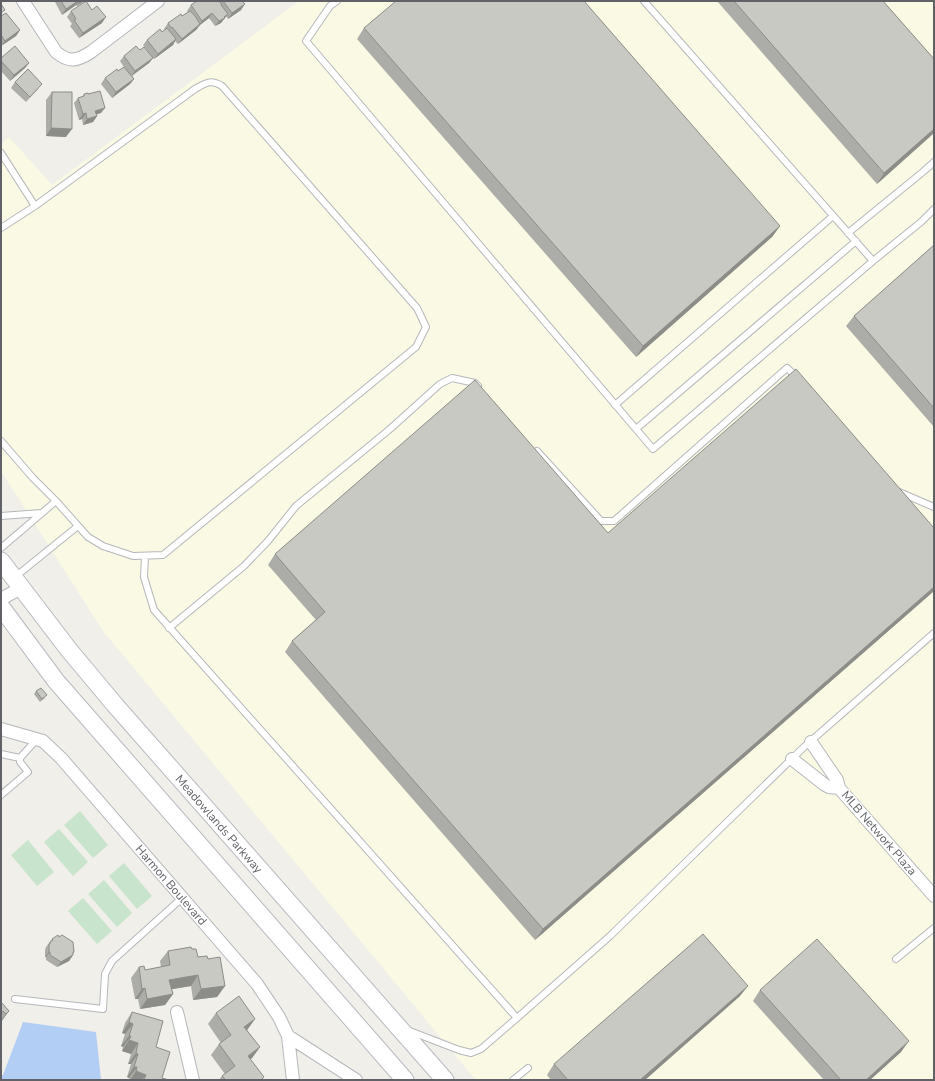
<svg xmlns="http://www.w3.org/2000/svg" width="935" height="1081" font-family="'Nunito Sans',sans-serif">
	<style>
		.commercial { fill: #faf9e3 }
		.green { fill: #c9e4cd }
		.water { fill: #b3cef5 }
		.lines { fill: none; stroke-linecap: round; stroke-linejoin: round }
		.lane-casing { stroke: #b5b7bb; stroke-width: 8 }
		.street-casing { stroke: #b5b7bb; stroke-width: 14 }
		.secondary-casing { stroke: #b7b9be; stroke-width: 19 }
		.lane { stroke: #fff; stroke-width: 6 }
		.street { stroke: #fff; stroke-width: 12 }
		.secondary { stroke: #fff; stroke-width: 17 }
		.wall { fill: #acada8 }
		.shaded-wall { fill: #8c8d88 }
		.building { fill: #c8c9c3; stroke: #8c8d88 }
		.labels { text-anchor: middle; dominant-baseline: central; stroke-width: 3; stroke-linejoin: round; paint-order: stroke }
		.street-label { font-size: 12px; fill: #606267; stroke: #fff }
	</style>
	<rect width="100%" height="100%" fill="#f0efe9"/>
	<!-- commercial -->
	<path class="commercial" d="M299,1h635v1079h-458l-373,-449 -102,-160v-327l8,-7 43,48z"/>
	<!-- green -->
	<path class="green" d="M80,811l28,34 -15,13 -29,-33z
		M59,829l29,33 -15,14 -29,-34z
		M28,840l26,32 -17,14 -26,-31z
		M124,863l28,33 -15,13 -28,-33z
		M104,880l28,33 -15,14 -29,-33z
		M83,898l29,33 -15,13 -29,-33z"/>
	<!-- water -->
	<path class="water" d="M23,1022l73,10 5,48h-100v-4l2,-1z"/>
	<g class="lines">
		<!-- lane casing -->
		<g class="lane-casing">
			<path id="lane" d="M337,1l-7,5 -24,35 347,408 220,-188 48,-39 13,-13
				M644,1l229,260
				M1,153l34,53 160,-117c11,-6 15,-10 27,-3l195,222 9,19 -10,20 -253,208 -30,1 -30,-10 -15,-9 -32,-36 -23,-23 -32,-37
				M1,228l34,-22
				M848,233l76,-62 10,-9
				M615,405l218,-189
				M636,429l220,-188
				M537,451l64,70h13l173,-153 10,9
				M899,492l35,15
				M1,516l41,-3
				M1,548l55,-47
				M145,556l-1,21 10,33 363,408 -36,31 -10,4 -12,-3 -52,-20
				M15,577l63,-51
				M169,628l75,-62 24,-25 28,-35 94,-77 50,-45 12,-6 23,5 3,3
				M1,754l19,4
				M1,795l27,-23 -8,-10v-4l17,-19
				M896,959l38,-31
				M15,999l88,10 2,-35 7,-13 70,-63
				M517,1018l93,-82 194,-189 130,-114
				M513,1080l15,-12"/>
		</g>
		<!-- street casing -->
		<g class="street-casing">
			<path id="street" d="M23,1l33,51c13,11 21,9 35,0l67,-51
				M1,599l20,-11
				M1,729l42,12 18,17 196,226 22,33 9,19 5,44
				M792,759l33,26 4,2 10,1 -2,-8 -26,-38
				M839,788l95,108
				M177,1012l16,68
				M288,1036l68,44"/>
		</g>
		<!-- secondary casing -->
		<g class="secondary-casing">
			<path id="secondary" d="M1,561l68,89 46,55 330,375
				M1,607l55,74 349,399"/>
		</g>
		<!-- lane -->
		<use href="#lane" class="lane"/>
		<!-- street -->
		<use href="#street" class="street"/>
		<!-- secondary -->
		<use href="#secondary" class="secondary"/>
	</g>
	<!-- wall -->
	<path class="wall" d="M55,1h29l-7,5 -1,-1 -14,10 -7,-13z
		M197,1h45l-1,9 -13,9 -2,-3 -5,7 -6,3 -6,-8 -9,7 -4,5 -18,14 -3,-3 -2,4 -19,14 -11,-14 4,-5 15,-8 3,-3h-1l4,-6 14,-7 6,-4 -1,-1 4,-6z
		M717,1h166l51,58v74l-57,51z
		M92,10l10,13 -23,15 -9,-12 2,-2 -5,-7 4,-6z
		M1,16l19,14 -4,6 -15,10z
		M364,28l416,198 -8,11 -136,120 -279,-318z
		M140,50l13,8 -4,5 -17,13 2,3 -4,5 -18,14 -11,-14 4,-6 13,-7 6,-4 -4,-6 4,-5z
		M1,58l28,5 -4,5 -15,13 -9,-10z
		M15,82l23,7 -12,13 -15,-14z
		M52,92l14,45 -20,-1v-36z
		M84,94h4l13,19 -5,1 1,2 -4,6 -10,3 -1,-6 -3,1 -5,-17 4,-5 4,-1z
		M934,245v182l-88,-101 8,-10z
		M934,528v63l-399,349 -250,-288 7,-11 24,-21 -48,-55 7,-11 333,-21z
		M36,691l9,7 -5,4 -6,-8z
		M52,939l21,15v1l-4,6 -12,6 -11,-7v-3h-1v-7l1,-3z
		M192,949l6,8 10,2 17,27 -8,11 -24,3 -2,-14 -20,3 2,5 -8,11 -25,4 -2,-10h-3l-4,-21 8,-11 6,3 16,-3 -1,-6 8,-10z
		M760,990l141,62 -31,28h-46l-71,-79z
		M740,996l-95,84h-94l-4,-5 7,-11z
		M1,1002l8,9 -8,11z
		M132,1012l24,35 6,31 7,2h-40v-2l-2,-1 4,-13h-3l3,-10 -9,-3 1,-4 -2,-1 4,-12 -3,-1 3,-10z
		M216,1013l39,6 -8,11 13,17 -8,11 -2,1 12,21h-43l3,-4 3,-2 -14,-19 8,-11 2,-1 -13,-19z"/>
	<!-- shaded-wall -->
	<path class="shaded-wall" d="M78,1h1l-3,4 -14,10 4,-6z
		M80,1h4l-7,5z
		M245,4l-4,6 -13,9 4,-6z
		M212,13l-3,5 -9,7 -4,5 -18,14 4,-5 17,-14 3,-4z
		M228,14l-7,9 -6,3 4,-5z
		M106,17l-4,6 -23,15 4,-5z
		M20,30l-4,6 -15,10 4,-5z
		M176,39l-3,6 -19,14 4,-5z
		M153,58l-4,5 -18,13 4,-5z
		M29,63l-4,5 -15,13 4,-6z
		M134,79l-4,5 -18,14 4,-6z
		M105,108l-4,5 -10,3 4,-5z
		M86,113l-4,6 -3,1 4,-6z
		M97,116l-4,6 -10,3 4,-6z
		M51,128l21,1 -6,8 -20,-1z
		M934,129v4l-57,51 7,-11z
		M780,226l-8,11 -136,120 7,-11z
		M934,587v4l-399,349 8,-11z
		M49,952h1l-4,5h-1z
		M73,952h1l-3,4 2,-1 -4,6 -12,6 4,-5z
		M198,975l-7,11 -29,5 7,-11z
		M225,986l-8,11 -24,3 8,-11z
		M748,986l-8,10 -95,84h-5z
		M145,988l-7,11h-3l7,-10z
		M173,994l-8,11 -25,4 7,-10z
		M9,1011l-8,11v-1l5,-7z
		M255,1019l-8,11 -11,7 8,-10z
		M129,1022l4,2 -8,10 -3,-1z
		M129,1036h2l-8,11 -2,-1z
		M129,1040l9,3 -7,11 -9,-3z
		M909,1041l-8,11 -31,28h-4z
		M260,1047l-8,11 -12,9 8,-11z
		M136,1053l2,1 -7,10h-3z
		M134,1067h3l-8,11 -2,-1z
		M136,1071l10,4 -4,5h-12z"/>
	<!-- building -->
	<path class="building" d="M61,1h17l-12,8z
		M86,1l6,9 5,-4 9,11 -23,16 -9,-13 2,-1 -5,-8z
		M197,1h22l3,4h-1l7,9 -4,3 1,1 -6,3 -7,-8 -10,8 -11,-16z
		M223,1h19l3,3 -13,9z
		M396,1h188l196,225 -137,120 -279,-318z
		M734,1h149l51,58v70l-50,44z
		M1,4l4,6 -4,3z
		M190,11l5,5 5,8 -18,15 -10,-12 -1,1 -3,-5 13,-9 1,2z
		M6,13l14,17 -15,11 -4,-6v-19z
		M167,28l9,11 -18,15 -11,-14 13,-11 2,3z
		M15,46l14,17 -15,12 -13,-14v-3z
		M136,46l4,4 4,-3 9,11 -18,13 -11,-15z
		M124,67l10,12 -18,13 -11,-14 12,-9 1,2z
		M28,69l14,15 -12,13 -15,-15z
		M100,91l5,17 -10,3 2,5 -10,3 -1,-6 -3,1 -5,-16 6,-2v-2l4,-1v1z
		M52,92h20v37l-21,-1z
		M934,245v163l-80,-92z
		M796,369l138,159v59l-391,342 -251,-288 33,-29 -50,-58 200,-174 133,153z
		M41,688l6,7 -5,4 -6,-8z
		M703,934l45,52 -108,94h-72l-14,-16z
		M58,935l1,2 3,-2 11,7 1,10h-1v3l-12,7 -11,-7v-3h-1v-8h1v-2l3,-2 -1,-1z
		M817,939l92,102 -43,39h-25l-81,-90z
		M191,947l1,2h4l2,8 9,-1 1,3 12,-2 5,29 -24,3 -3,-14 -29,5 4,14 -26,5 -2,-11 -3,1 -3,-22 5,-1 1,4 25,-5 -2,-14z
		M239,996l16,23 -11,8 16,20 -12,9 16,21 -3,3h-35l-4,-4 13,-10 -16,-22 12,-9 -15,-22z
		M1,1002l8,9 -3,3 -3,-3 -2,2z
		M132,1012l31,9 -7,26 14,5 -8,26 7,2h-25l2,-5 -10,-4 1,-4h-3l4,-13 -2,-1 2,-10 -9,-3 2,-4h-2l4,-12 -4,-2z"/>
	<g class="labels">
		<!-- street labels -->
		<g class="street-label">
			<text transform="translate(219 824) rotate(49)">Meadowlands Parkway</text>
			<text transform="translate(879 833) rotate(49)">MLB Network Plaza</text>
			<text transform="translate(171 885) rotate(49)">Harmon Boulevard</text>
		</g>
	</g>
	<!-- border -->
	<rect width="935" height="1081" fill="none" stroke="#606267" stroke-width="4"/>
</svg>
